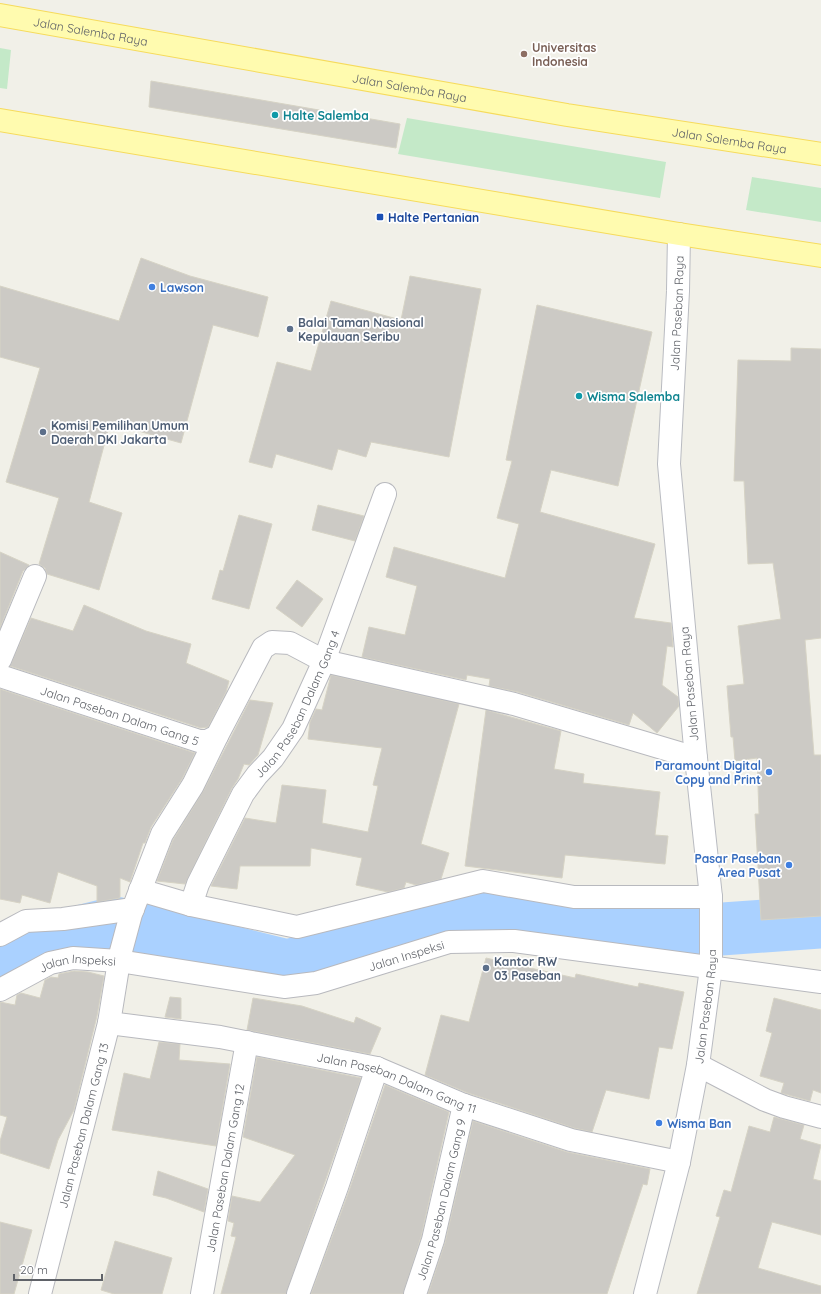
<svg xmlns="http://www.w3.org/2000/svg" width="821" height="1294" font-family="Quicksand,sans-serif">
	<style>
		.green { fill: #c4e9c8 }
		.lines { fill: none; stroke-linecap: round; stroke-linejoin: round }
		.river { stroke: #aad1ff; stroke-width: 53 }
		.building { fill: #cccac5; stroke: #d6d3c5 }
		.street-casing { stroke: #b8b9be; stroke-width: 24 }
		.secondary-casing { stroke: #b9bbc1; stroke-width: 24 }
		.primary-casing { stroke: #f6db5c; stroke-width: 24 }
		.street { stroke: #fff; stroke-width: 22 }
		.secondary { stroke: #fff; stroke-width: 22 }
		.primary { stroke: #fffbaf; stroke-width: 22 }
		.education-dot { fill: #8d6e63; stroke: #fff; stroke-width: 1.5 }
		.culture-dot { fill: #0f9aa8; stroke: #fff; stroke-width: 1.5 }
		.transit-dot { fill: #1a4fb4; stroke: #fff; stroke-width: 1.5 }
		.shop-dot { fill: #3f7fe0; stroke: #fff; stroke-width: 1.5 }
		.service-dot { fill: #5c6f8a; stroke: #fff; stroke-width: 1.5 }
		.labels { text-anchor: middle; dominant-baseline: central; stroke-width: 3.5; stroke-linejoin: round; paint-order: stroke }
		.street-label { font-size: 12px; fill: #5f6268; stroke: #fff }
		.education-label { font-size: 12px; font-weight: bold; fill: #785e54; stroke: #fff; text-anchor: start }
		.culture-label { font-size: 12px; font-weight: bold; fill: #0d838f; stroke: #fff; text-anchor: start }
		.transit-label { font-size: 12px; font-weight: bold; fill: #164399; stroke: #fff; text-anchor: start }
		.shop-label { font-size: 12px; font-weight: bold; fill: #366cbe; stroke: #fff; text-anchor: start }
		.service-label { font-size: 12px; font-weight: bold; fill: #4e5e75; stroke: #fff; text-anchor: start }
	</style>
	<rect width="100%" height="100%" fill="#f1f0e8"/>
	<!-- green -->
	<path class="green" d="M0,48l11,2 -4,39 -7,-1z
		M407,118l259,44 -6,36 -262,-44z
		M752,177l69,11v34l-75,-12z"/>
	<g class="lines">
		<!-- river -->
		<path class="river" d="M0,966l47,-26 68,-17 172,43 188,-51 163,20 183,-13"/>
	</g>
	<!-- building -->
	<path class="building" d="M151,81l249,43 -4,24 -247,-41z
		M141,258l49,18 78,21 -10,40 -45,-12 -32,118 -71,-20 -21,79 33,11 -23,77 -52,-16 -2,-6 -6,-4 20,-66 -53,-16 34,-114 -40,-11v-71l119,35z
		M410,276l71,13 -32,168 -78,-15 -5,15 -28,-8 -6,21 -56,-16 -4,14 -23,-6 28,-100 34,9 20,-70 70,19z
		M537,305l115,27 -34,154 -67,-16 -11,42 115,32 -21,74 37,5 2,24 -6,-1 -5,39 16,12 1,9 -22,27 -24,-20 -4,12 -111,-33 -29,-6 1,-7 -23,-4 -1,5 -104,-23 7,-30 36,8 12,-49 -31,-9 8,-30 111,31 14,-54 -22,-6 15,-57 -6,-1z
		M791,348l30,1v289l-16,2 9,115h7v161l-60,4 -6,-106h4l-2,-56 -22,3 -2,-24h-2l-4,-51 17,-2 -6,-58 43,-7 -8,-56 -25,1 -4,-83h-10l4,-121 53,1z
		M318,505l46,11 -9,25 -43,-11z
		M239,515l33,9 -23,85 -37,-10 8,-29 3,1z
		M0,552l29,13 -6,6 -23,57z
		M297,580l26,19 -21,28 -26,-19z
		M84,605l62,26 45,13 -5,19 43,18 -3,11 -18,35 -7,1 -191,-62 21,-48 42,13z
		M331,675l128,29 -38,140 28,9 -8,26 -25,6 -10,-3 -2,6 -16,4 -32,-7 6,-27 -51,-10 -1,18h-70l-3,23 -26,-3 34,-68 31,5 6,-38 44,5 -4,33 46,9 10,-46 -5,-1 9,-37 -74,-9 2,-17 6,-13 6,1z
		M0,689l195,64 -13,26 -31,48 -6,16h-2l-13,39 -10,-4v20l-23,4v-16l-39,-14 -8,31 -28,-8 -2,8 -20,-4z
		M250,700l23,3 -15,52 -9,10 -5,-1 -6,15 -6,9 -47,96 -28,-3 16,-41 31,-50z
		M486,710l75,21 -7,38 30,5 -1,9 77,9 -5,43 13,1 -3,28 -100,-9 -3,23 -97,-12z
		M486,958l89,20 1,-4 62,13 1,-4 45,9 -12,57 -13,-2 -10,52 -43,-9 -14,42 -18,-4 -106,-35 -43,-18 16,-60 28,7z
		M74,971l14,1 16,4 -7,40 -23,94 -16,30 -9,29 -49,-16v-12l7,-24 -7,-2v-113l15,3 2,-10 4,-2 19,5 5,-18 6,-3 7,1 1,-4z
		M170,997l11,1v21l-16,-2z
		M253,998l49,8 52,17 2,-6 25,11 -11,26 -123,-24z
		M774,998l47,12v83l-8,-3 -3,11 -29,-8 3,-10 -24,-7 12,-43 -6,-2z
		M159,1042l21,2 -1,16 51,4 -14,82 -104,-16 12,-57 26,6z
		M257,1057l104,21 -75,216h-65l15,-57 -5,-1 3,-13 -6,-2 4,-25 28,6 35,-47 -52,-18z
		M385,1085l64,27 -28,125 -18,57h-92l38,-103z
		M774,1117l30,8 -4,14 21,6 -8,34 8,2v54l-49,-13 -14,46 63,18v8h-124l23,-77 -4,-1 8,-26 7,2 18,-66 21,6z
		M473,1121l94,31 83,17 -3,16 -4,-1 -36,110h-179l17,-51z
		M158,1171l50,18 -4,23 -38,-14 -13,-3z
		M0,1222l32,8 -18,64h-14z
		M115,1241l57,17 -10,36h-48l-13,-4z"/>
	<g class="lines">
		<!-- street casing -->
		<g class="street-casing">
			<g id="street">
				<path d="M0,660l35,-84"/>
				<path id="s1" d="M0,676l199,65h8l10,-5 46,-88 9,-6 18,1 34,18 190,43 182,54"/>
				<path d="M140,890l51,15 106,22 186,-46 91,16h137"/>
				<path id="s2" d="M191,905l7,-21 45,-90 14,-19 16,-17 20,-29 31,-68 61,-167"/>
				<path d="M0,935l26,-14 37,-2 70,-10"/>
				<path id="s3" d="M0,990l50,-27 23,-5 46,3 165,26 32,-4 133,-41 65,-1 307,41"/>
				<path id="s4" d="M109,1023l111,14 157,31 87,37 107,35 108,22"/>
				<path d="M698,1065l67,35 19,7 37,10"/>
				<path id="s5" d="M40,1294l69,-271 11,-68 11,-41 31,-80 31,-49 24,-49"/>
				<path id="s6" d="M202,1294l45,-252"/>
				<path d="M298,1294l39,-107 40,-119"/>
				<path id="s7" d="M415,1294l18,-54 31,-135"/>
			</g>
		</g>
		<!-- secondary casing -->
		<g class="secondary-casing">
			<g id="secondary">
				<path id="s8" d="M645,1294l34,-132 19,-97 13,-97v-71l-15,-139 -27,-294 9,-173 1,-57"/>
			</g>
		</g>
		<!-- primary casing -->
		<g class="primary-casing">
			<g id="primary">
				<path id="s9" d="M0,15l567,100 254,39"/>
				<path d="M0,120l679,114 142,22"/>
			</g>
		</g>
		<!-- street -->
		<use href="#street" class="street"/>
		<!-- secondary -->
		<use href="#secondary" class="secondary"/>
		<!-- primary -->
		<use href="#primary" class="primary"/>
	</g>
	<!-- markers -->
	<circle class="education-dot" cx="524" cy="54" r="4"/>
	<g class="culture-dot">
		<circle cx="275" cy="115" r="4"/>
		<circle cx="579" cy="396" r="4"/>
	</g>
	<rect class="transit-dot" x="376" y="213" width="8" height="8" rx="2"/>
	<g class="shop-dot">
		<circle cx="152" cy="287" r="4"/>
		<circle cx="769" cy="772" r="4"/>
		<circle cx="789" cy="865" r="4"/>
		<circle cx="659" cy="1123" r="4"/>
	</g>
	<g class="service-dot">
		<circle cx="290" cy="329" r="4"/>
		<circle cx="43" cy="432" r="4"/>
		<circle cx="486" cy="968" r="4"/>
	</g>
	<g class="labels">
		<!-- street labels -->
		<g class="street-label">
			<text stroke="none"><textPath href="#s9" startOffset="92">Jalan Salemba Raya</textPath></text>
			<text stroke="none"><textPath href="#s9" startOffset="416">Jalan Salemba Raya</textPath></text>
			<text stroke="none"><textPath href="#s9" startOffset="740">Jalan Salemba Raya</textPath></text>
			<text stroke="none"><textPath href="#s8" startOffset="990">Jalan Paseban Raya</textPath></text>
			<text transform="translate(689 684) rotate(-95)">Jalan Paseban Raya</text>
			<text stroke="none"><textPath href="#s2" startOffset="229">Jalan Paseban Dalam Gang 4</textPath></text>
			<text stroke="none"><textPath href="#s1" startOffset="126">Jalan Paseban Dalam Gang 5</textPath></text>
			<text stroke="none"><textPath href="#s3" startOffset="420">Jalan Inspeksi</textPath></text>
			<text stroke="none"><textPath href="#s3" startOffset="84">Jalan Inspeksi</textPath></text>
			<text stroke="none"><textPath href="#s8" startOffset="294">Jalan Paseban Raya</textPath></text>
			<text stroke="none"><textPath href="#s4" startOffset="295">Jalan Paseban Dalam Gang 11</textPath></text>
			<text stroke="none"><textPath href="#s5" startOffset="174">Jalan Paseban Dalam Gang 13</textPath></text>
			<text stroke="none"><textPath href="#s6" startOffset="128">Jalan Paseban Dalam Gang 12</textPath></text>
			<text stroke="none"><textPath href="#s7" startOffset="98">Jalan Paseban Dalam Gang 9</textPath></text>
		</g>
		<!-- education labels -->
		<g class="education-label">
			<text x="532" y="47">Universitas<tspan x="532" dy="14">Indonesia</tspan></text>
		</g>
		<!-- culture labels -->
		<g class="culture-label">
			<text x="283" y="115">Halte Salemba</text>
			<text x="587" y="396">Wisma Salemba</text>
		</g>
		<!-- transit labels -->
		<g class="transit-label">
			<text x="388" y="217">Halte Pertanian</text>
		</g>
		<!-- shop labels -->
		<g class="shop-label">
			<text x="160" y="287">Lawson</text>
			<text x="761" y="765" text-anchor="end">Paramount Digital<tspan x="761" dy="14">Copy and Print</tspan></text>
			<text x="781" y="858" text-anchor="end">Pasar Paseban<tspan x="781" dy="14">Area Pusat</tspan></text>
			<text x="667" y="1123">Wisma Ban</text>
		</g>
		<!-- service labels -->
		<g class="service-label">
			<text x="298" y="322">Balai Taman Nasional<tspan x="298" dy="14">Kepulauan Seribu</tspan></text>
			<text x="51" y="425">Komisi Pemilihan Umum<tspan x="51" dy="14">Daerah DKI Jakarta</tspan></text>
			<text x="494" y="961">Kantor RW<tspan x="494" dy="14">03 Paseban</tspan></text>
		</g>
	</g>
	<!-- scale -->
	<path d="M14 1274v6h88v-6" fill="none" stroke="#5f6268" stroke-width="2"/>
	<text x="20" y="1274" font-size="12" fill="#5f6268" stroke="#ffffff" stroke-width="3" paint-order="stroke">20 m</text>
</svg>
